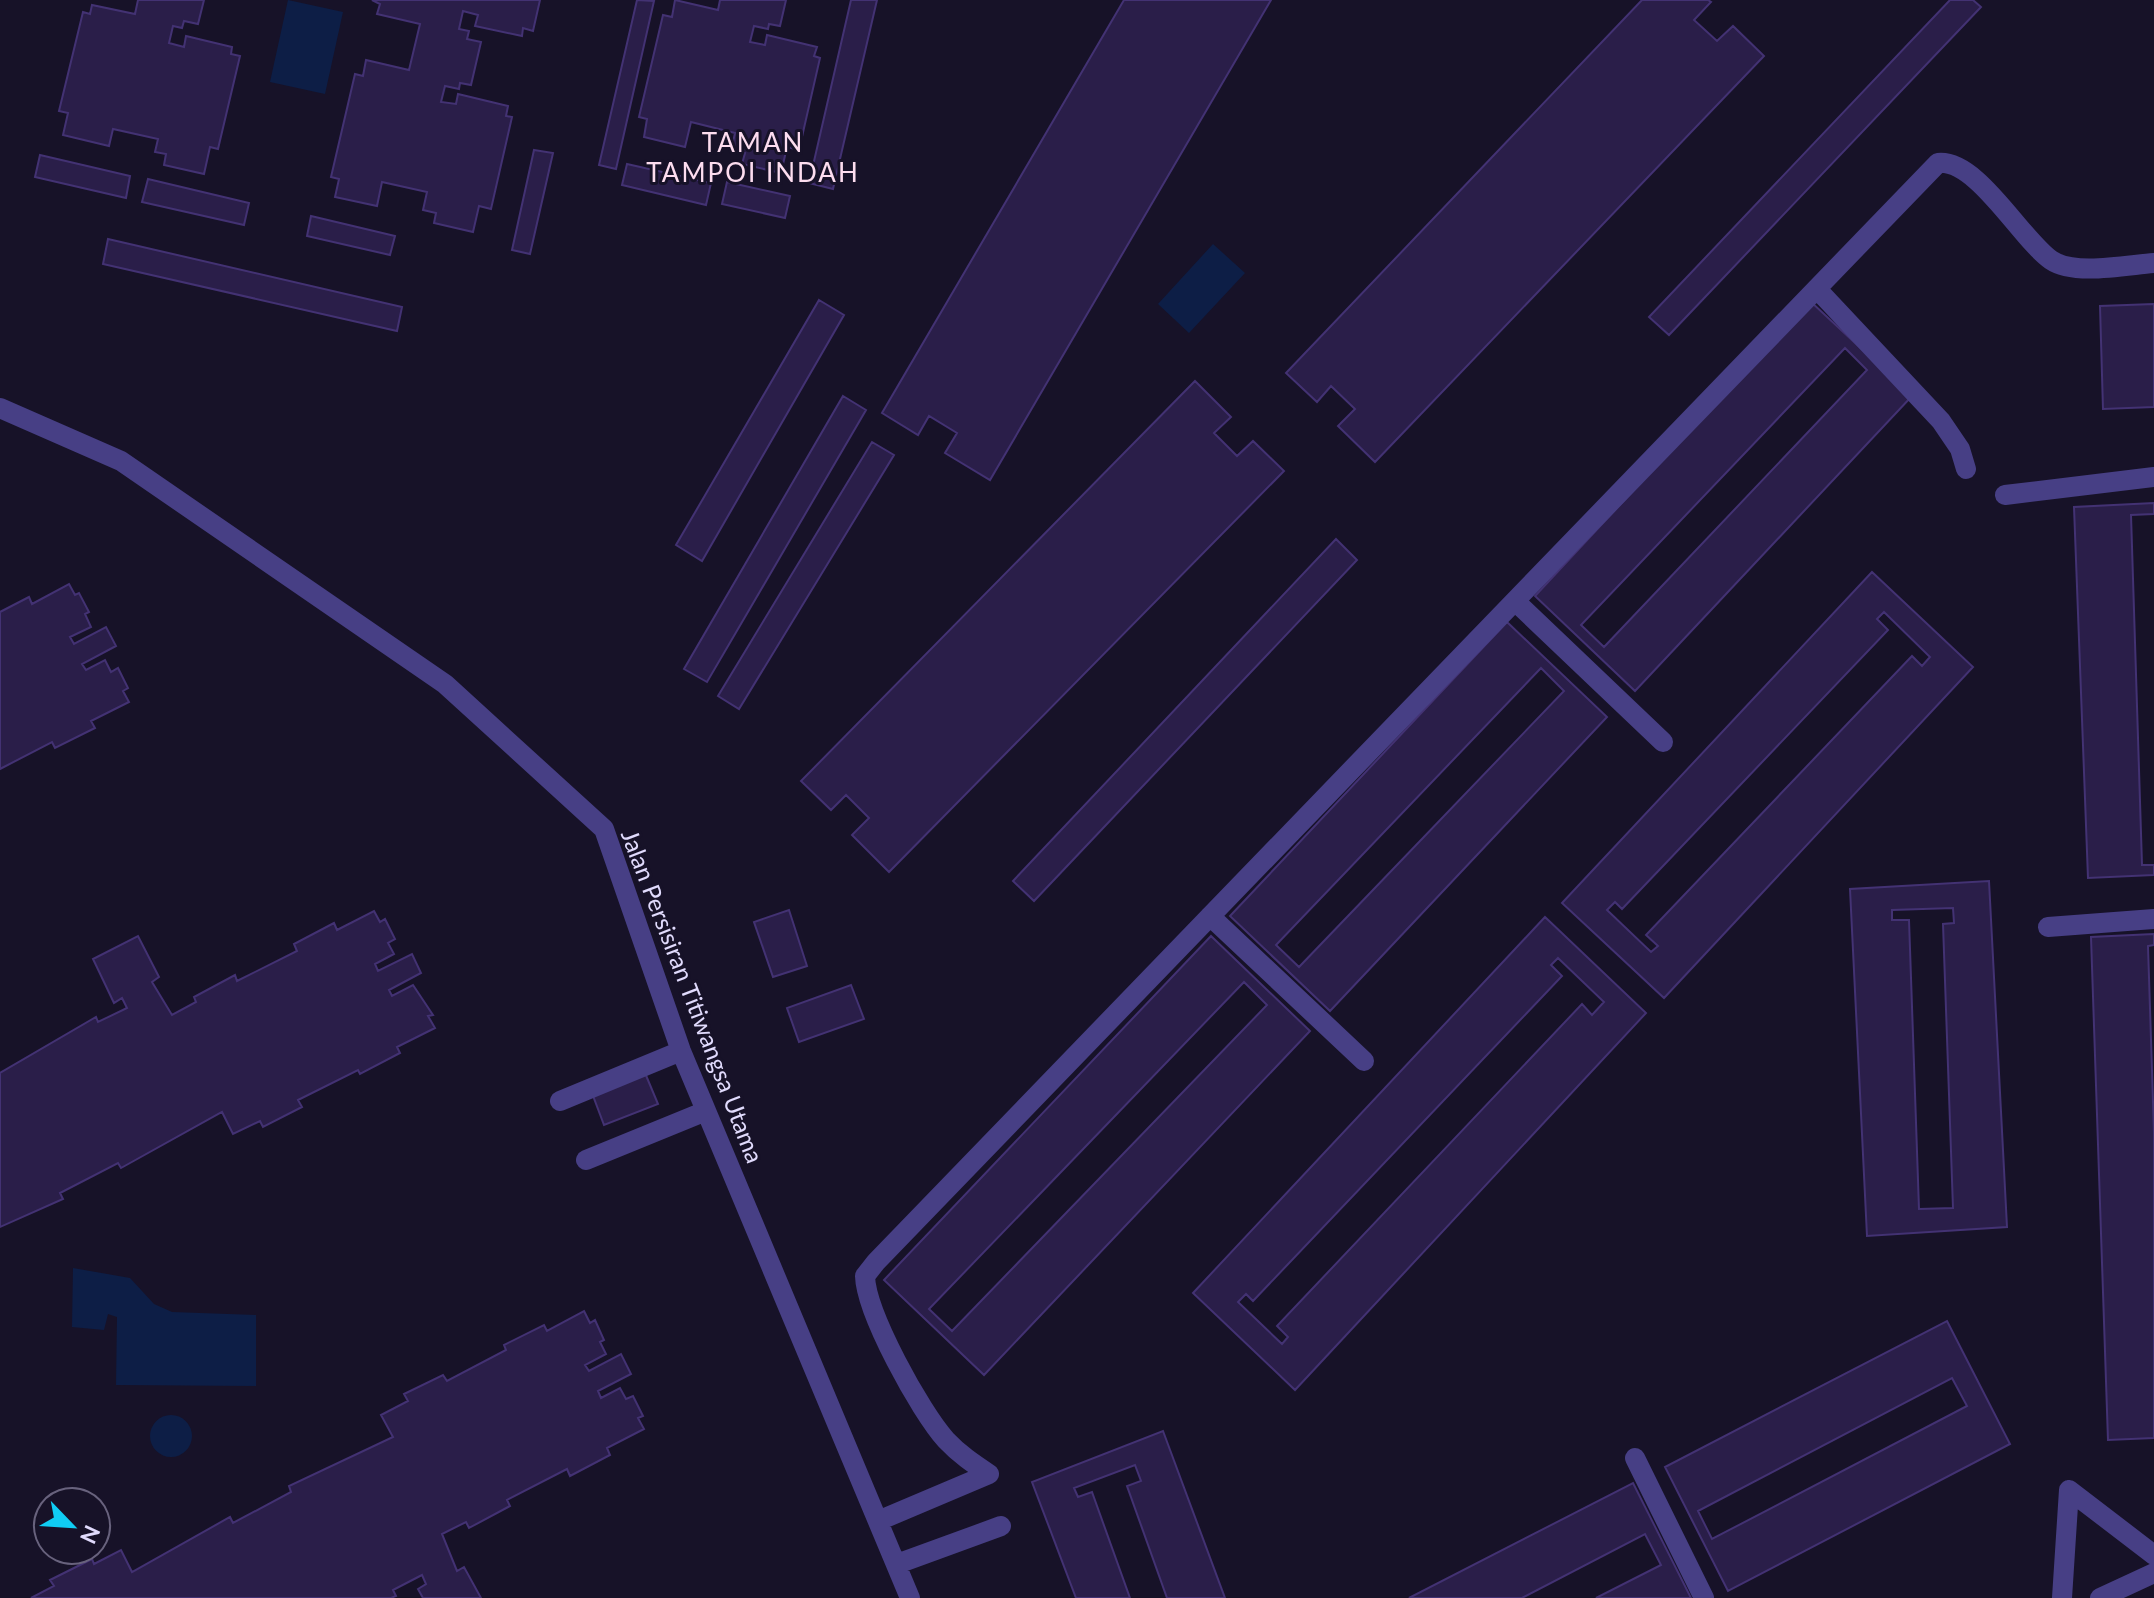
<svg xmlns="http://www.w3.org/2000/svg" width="2154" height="1598" font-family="Lato,sans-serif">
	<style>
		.water { fill: #0d1e46 }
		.building { fill: #2a1e49; stroke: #433273; stroke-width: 2; fill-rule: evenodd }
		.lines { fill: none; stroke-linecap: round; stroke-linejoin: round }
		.minor { stroke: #473f85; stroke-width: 20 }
		.labels { text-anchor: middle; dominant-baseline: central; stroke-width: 6; stroke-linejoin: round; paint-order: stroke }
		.street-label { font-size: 24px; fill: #e1dbfd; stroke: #171228 }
		.neighbourhood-label { font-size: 26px; letter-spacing: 2px; fill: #fdddef; stroke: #171228 }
	</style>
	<rect width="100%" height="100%" fill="#171228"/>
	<!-- water -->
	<path class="water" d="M288,0l55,12 -18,82 -55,-12z
		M1213,244l32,29 -56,60 -31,-29z
		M73,1268l57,10 24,26 18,8 84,3v71l-140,-1 1,-68 -9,-3 -4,16 -32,-3z
		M150 1436a21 21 0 1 1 42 0a21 21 0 1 1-42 0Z"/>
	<!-- building -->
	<path class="building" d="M138,0h66l-6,24 -14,-3 -2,7 -9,-2 -4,17 15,4 2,-11 46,11 -1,7 9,2 -22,93 -8,-2 -6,27 -40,-9 2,-11 -11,-2 3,-13 -45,-10 -4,17 -46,-11 5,-22 -9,-2 24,-99 7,2 2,-9 43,9z
		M372,0h168l-7,31 -10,-3 -1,8 -47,-10 3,-11 -15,-4 -4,18 10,2 -2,8 14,3 -10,43 -11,-2 -1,6 -14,-3 -4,16 15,2 2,-10 50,12 -2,10 6,1 -21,92 -12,-3 -6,26 -39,-9 2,-10 -13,-3 4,-18 -45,-10 -5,24 -42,-9 4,-18 -8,-2 24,-103 8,2 3,-16 43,10 11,-46 -43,-10 3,-10z
		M637,0l17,1 -38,168 -17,-4z
		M675,0l43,10 2,-10h66l-6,26 -11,-2 -1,5 -14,-3 -4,16 15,3 2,-10 50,12 -3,9 6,2 -21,92 -12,-3 -6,26 -39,-9 3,-11 -14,-2 4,-18 -44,-11 -6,25 -41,-10 3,-18 -8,-2 24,-102 9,2z
		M851,0h26l-44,189 -24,-6z
		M1124,0h147l-281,480 -45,-27 12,-20 -28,-17 -11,19 -36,-22z
		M1642,0h66l3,2 -17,18 23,21 16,-15 31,30 -389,406 -37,-36 17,-17 -24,-23 -14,16 -31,-29z
		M1950,0h23l8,7 -312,328 -20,-18z
		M534,150l19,3 -23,101 -18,-4z
		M40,155l90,21 -4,22 -91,-21z
		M627,164l84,19 -5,22 -84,-20z
		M148,179l101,24 -5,22 -102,-23z
		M727,182l63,14 -5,22 -63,-14z
		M311,216l84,20 -5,19 -83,-19z
		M108,239l294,68 -5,24 -294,-67z
		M819,300l25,15 -142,246 -26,-16z
		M1810,301l102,95 -277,295 -100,-95zM1845,348l22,22 -263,277 -23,-22z
		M2154,304v103l-51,2 -3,-103z
		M1195,381l36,36 -17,16 23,23 16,-15 31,30 -395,401 -37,-37 17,-17 -23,-23 -15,15 -30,-29z
		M843,396l23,14 -159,272 -23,-13z
		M872,442l22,13 -155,254 -21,-13z
		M2154,503v11l-23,1 11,350h12v10l-66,3 -14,-371z
		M1336,539l21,21 -323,341 -21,-20z
		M1872,572l101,95 -309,331 -102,-95zM1884,612l46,45 -8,9 -10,-10 -266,279 12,11 -7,6 -44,-42 8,-8 7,7 266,-279 -11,-11z
		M69,584l6,11 4,-2 10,19 -4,2 6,13 -21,10 4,7 32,-17 10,19 -34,18 4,6 19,-10 6,12 7,-4 10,20 -5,3 6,11 -38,19 4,7 -40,20 -3,-6 -52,27v-157l29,-15 3,7z
		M1507,622l100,95 -277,294 -100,-95zM1541,668l23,23 -265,276 -23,-22z
		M1989,881l18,346 -140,9 -17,-347zM1953,908l1,15 -11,1 10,284 -34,1 -10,-289h-17v-10z
		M789,910l18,56 -34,11 -19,-55z
		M374,911l6,11 5,-3 10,20 -7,4 6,11 -19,10 3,7 34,-17 9,19 -32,17 3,6 21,-11 20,30 -5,1 7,12 -38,19 3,6 -40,21 -2,-4 -60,30 4,7 -39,20 -3,-6 -27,13 -11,-22 -101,56 -3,-5 -58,30 3,6 -63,28v-154l96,-56 2,5 29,-14 -5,-10 -8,5 -21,-44 45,-23 21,41 -7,5 20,33 24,-13 -2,-5 41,-22 2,6 60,-30 -3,-7 40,-21 3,7z
		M1545,917l101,96 -351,377 -102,-97zM1558,958l46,44 -12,13 -10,-11 -305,322 11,11 -6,7 -44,-42 8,-8 7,7 309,-325 -11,-11z
		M2154,934v11l-6,1 6,187v305l-46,2 -17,-503z
		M1211,936l99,95 -326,344 -100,-95zM1244,982l23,23 -315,326 -23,-22z
		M851,985l13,34 -65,23 -12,-34z
		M645,1073l13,31 -54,21 -12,-32z
		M584,1311l6,12 5,-3 9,20 -4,2 6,12 -21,11 4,6 32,-17 10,20 -33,17 3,7 19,-10 6,11 7,-3 10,20 -5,2 6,11 -37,19 3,7 -40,21 -3,-7 -60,31 3,6 -41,22 -3,-6 -24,12 15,37 7,-4 17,31h-58l-5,-9 8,-5 -4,-9 -29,15 3,6 -5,2h-360l23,-12 -4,-6 42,-21 2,5 27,-14 11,22 98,-55 3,6 58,-31 -2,-6 104,-49 -12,-22 27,-14 -4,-7 39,-19 4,6 59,-31 -2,-5 40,-20 3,6z
		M1947,1321l63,123 -282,147 -63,-124zM1952,1378l15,28 -255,133 -14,-28z
		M1163,1431l62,167h-58l-40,-112 14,-5 -6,-16 -61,23 4,9 14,-5 38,106h-54l-44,-116z
		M1633,1483l58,115h-95l65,-33 -16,-31 -123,64h-113z"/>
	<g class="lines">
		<!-- minor -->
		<path class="minor" d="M1817,289l124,132 19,28 6,20
			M0,408l121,53 324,223 159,145 77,222 229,547
			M2005,495l149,-18
			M1515,601l148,141
			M1210,916l154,145
			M2048,927l106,-8
			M560,1101l121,-50
			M586,1160l120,-49
			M1635,1458l69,140
			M989,1474c-15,-10 -30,-20 -43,-34 -26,-29 -80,-127 -81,-164l11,-14 1062,-1099c39,-4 82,75 113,97 23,16 76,5 103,3
			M2069,1490l85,65
			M878,1521l111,-47
			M897,1564l104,-38
			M2062,1598l7,-108
			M2100,1598l54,-25"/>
	</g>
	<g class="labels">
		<!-- street labels -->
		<g class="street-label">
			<text transform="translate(693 996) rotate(69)">Jalan Persisiran Titiwangsa Utama</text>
		</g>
		<!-- neighbourhood labels -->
		<g class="neighbourhood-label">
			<text x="753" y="142">TAMAN<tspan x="753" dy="30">TAMPOI INDAH</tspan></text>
		</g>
	</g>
	<!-- north arrow -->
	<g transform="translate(72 1526) rotate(115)"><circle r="38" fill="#171228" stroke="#68627d" stroke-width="2"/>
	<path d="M0-6L14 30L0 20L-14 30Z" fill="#10cdf4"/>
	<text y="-12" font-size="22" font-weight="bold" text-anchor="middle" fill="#e1dbfd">N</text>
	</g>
</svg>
